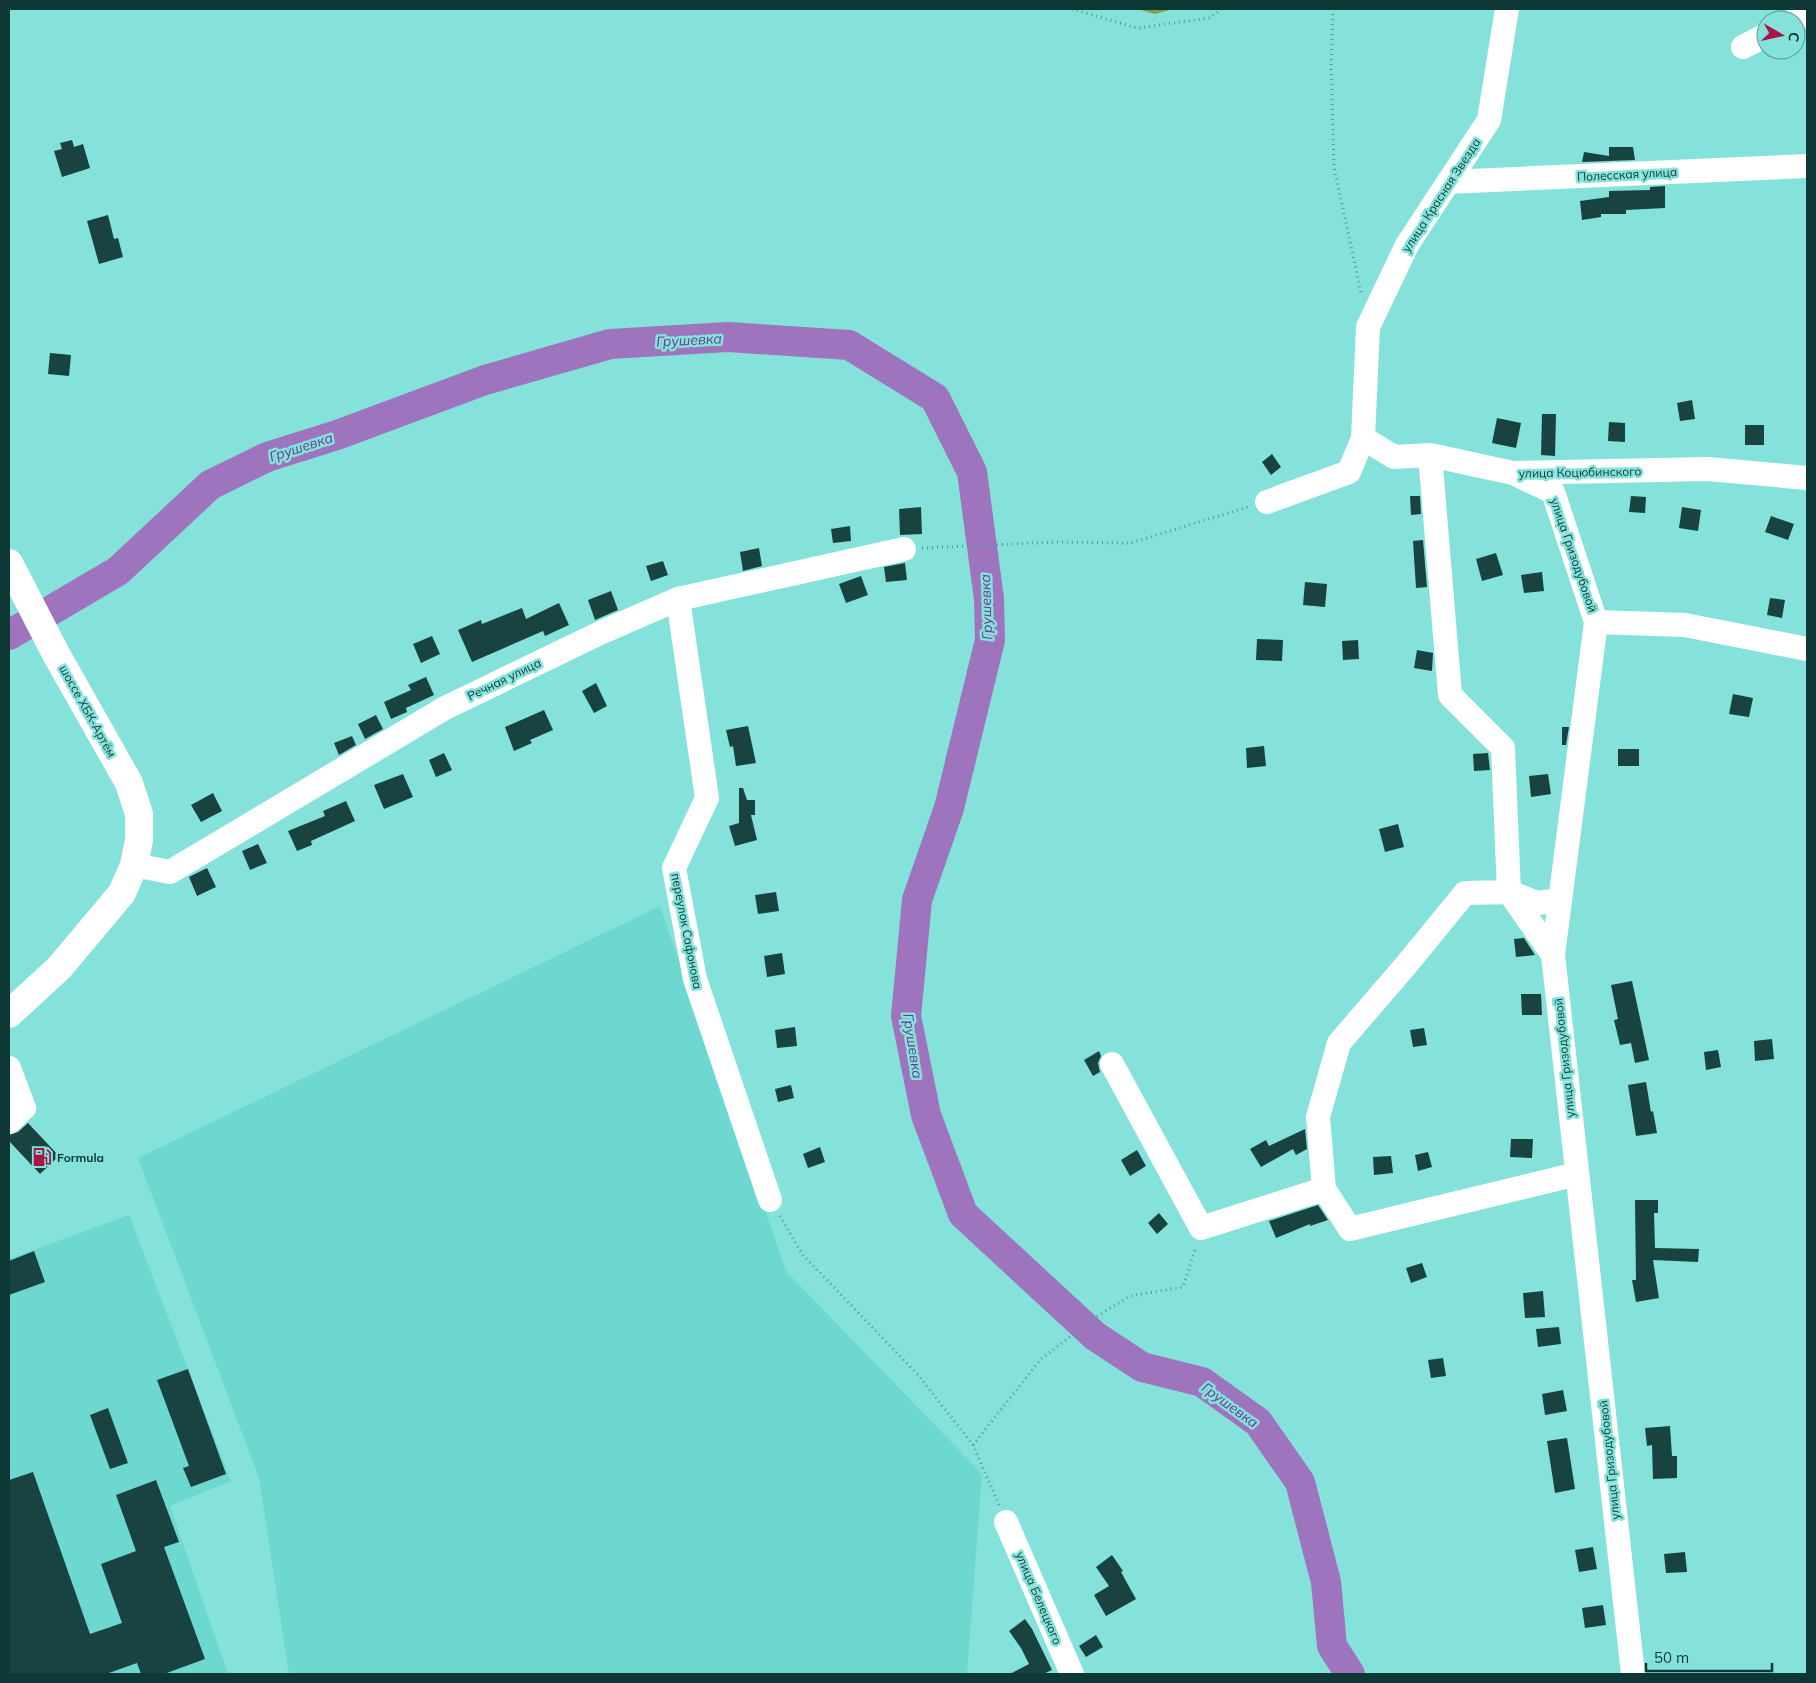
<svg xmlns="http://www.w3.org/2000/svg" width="1816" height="1683" font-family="Mulish,sans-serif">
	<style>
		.built { fill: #6dd8d0 }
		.forest { fill: #7da24f }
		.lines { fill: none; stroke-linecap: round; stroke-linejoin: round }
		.river { stroke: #9e74bf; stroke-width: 30 }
		.building { fill: #194341 }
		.path { stroke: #539c96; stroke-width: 3; stroke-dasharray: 1 4; stroke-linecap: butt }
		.minor { stroke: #fff; stroke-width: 24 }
		.major { stroke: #fff; stroke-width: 28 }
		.labels { text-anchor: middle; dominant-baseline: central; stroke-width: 5; stroke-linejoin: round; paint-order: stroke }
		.street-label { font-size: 12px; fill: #0e3835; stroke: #84e2da }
		.poi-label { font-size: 12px; font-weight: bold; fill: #0e3835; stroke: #84e2da; text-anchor: start }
		.water-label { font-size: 14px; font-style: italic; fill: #6c3691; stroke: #84e2da }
	</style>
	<rect width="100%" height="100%" fill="#84e2da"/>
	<!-- built -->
	<path class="built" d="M660,906l126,365 196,203 -15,200h-678l-30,-196 -121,-320z
		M129,1215l102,266 -61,25 58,168h-219v-415z"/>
	<!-- forest -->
	<path class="forest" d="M1137,9h36l-18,5z"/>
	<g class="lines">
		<!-- river -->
		<path class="river" d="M9,635l109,-64 92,-86 57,-28 70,-22 148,-55 125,-36 118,-7 121,8 86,53 37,74 17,127 1,41 -41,168 -32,92 -11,116 20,99 37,99 132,122 47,31 60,15 56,40 42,60 26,100 6,64 18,28"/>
	</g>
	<!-- building -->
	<path class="building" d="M72,140l2,7 9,-3 7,24 -28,9 -8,-26 8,-2 -2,-6z
		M1609,147h24l2,13 -53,2 2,-10 25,4z
		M1665,186v22l-39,2v4h-25v3l-19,3 -2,-19 29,-4v-6l41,-1v-3z
		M108,215l6,24 4,-1 5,19 -24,7 -12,-43z
		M50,353l21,2 -2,21 -21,-2z
		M1692,400l3,19 -15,2 -3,-18z
		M1542,414h14l-1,42 -14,-1z
		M1497,418l24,5 -5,25 -24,-5z
		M1609,422l16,1v19l-17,-1z
		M1745,425h19v20h-19z
		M1272,454l9,13 -10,8 -9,-13z
		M1410,496h10l1,18 -10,1z
		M1631,496l15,1 -1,16 -16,-1z
		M921,507l1,27 -22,1 -1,-26z
		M1682,507l19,3 -3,21 -19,-3z
		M1771,516l23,8 -6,16 -23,-8z
		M850,526l1,15 -18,2 -2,-14z
		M1423,540l4,47 -11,1 -3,-47z
		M759,548l3,18 -19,5 -3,-19z
		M1496,553l7,22 -21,6 -6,-22z
		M663,561l5,14 -17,6 -5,-15z
		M905,563l2,17 -21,2 -2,-15z
		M1542,572l2,19 -20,2 -3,-18z
		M861,576l7,19 -22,8 -7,-19z
		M1305,582l22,2 -2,23 -22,-2z
		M611,591l7,19 -23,10 -7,-20z
		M1770,598l15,2 -3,18 -15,-3z
		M559,603l10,22 -24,11 -2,-5 -71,31 -14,-32 23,-10 1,4 40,-16 4,11z
		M432,636l8,18 -19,9 -8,-19z
		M1257,639l26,1 -1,21 -26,-1z
		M1358,640l1,19 -16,1 -1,-19z
		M1417,650l16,3 -1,18 -18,-3z
		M426,677l8,18 -28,13 1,4 -16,7 -7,-17 27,-12 -3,-5z
		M596,683l11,23 -13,7 -12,-22z
		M1733,694l20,4 -4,19 -20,-3z
		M544,710l9,20 -23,10 2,3 -18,8 -9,-24z
		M376,715l7,14 -18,10 -7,-15z
		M748,726l8,37 -20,3 -3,-20 -3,1 -4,-17z
		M1562,727h7l-3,18h-4z
		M352,736l4,9 -17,10 -5,-12z
		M1264,746l2,20 -19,2 -1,-20z
		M1618,749h21v17h-21z
		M444,753l8,17 -16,7 -7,-17z
		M1488,753l2,17 -16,1 -1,-17z
		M403,774l10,23 -29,12 -10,-24z
		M1548,774l3,20 -20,3 -2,-21z
		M739,788h4l4,12h8v15h-4l6,25 -22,6 -6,-20 10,-3z
		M213,793l9,18 -21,11 -10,-17z
		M346,801l9,20 -44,20 1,4 -15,6 -9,-20 37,-15 -2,-5z
		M1398,824l6,23 -19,5 -6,-23z
		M258,844l9,19 -17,7 -8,-19z
		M207,868l9,19 -19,9 -8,-19z
		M776,892l3,19 -21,3 -3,-19z
		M1524,938l11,17 -19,2 -2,-18z
		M782,953l3,21 -18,3 -3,-21z
		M1632,981l17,79 -14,3 -4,-20 -11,2 -6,-25 4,-1 -7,-34z
		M1521,994h20l1,21h-20z
		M795,1027l2,19 -20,2 -2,-18z
		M1424,1028l3,17 -14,2 -3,-17z
		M1772,1039l2,20 -19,2 -1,-20z
		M1718,1050l3,17 -15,3 -2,-18z
		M1099,1051l2,5 -3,7 2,9 -7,4 -9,-16z
		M1646,1082l5,30 2,-1 4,22 -21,3 -8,-51z
		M791,1085l3,13 -16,4 -3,-13z
		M28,1123l31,33 -19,18 -31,-33v-6l9,-3z
		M1305,1129l2,20 -11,6 -3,-6 -32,18 -11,-18 16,-9 3,6z
		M1511,1139h22l-1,19 -22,-1z
		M820,1147l5,15 -17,6 -5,-14z
		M1137,1150l9,16 -16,10 -9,-16z
		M1428,1152l4,15 -14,4 -3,-16z
		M1391,1156l2,17 -19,2 -1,-18z
		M1635,1200h23v13h-4l1,35 44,1 -1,13 -45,-2 6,38 -23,4 -4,-22h4z
		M1318,1205l10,15 -18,6v-2l-34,14 -7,-17z
		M1159,1213l9,11 -11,10 -9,-11z
		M34,1251l11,31 -36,13v-34z
		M1422,1263l5,14 -16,6 -5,-15z
		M1543,1291l2,26 -20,1 -2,-25z
		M1559,1327l2,17 -23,3 -2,-18z
		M1443,1358l3,18 -15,2 -3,-18z
		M188,1369l38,105 -35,13 -8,-19 6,-2 -32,-86z
		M1563,1390l4,21 -22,4 -3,-21z
		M108,1408l20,55 -18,6 -20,-54z
		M1670,1426l2,30h5v22l-24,1 -1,-34 -5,1 -2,-18z
		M1567,1438l8,51 -20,4 -8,-52z
		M33,1472l57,162 32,-11 -21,-59 35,-13 -20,-56 40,-15 23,62 -15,5 41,112 -41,15h-23l-4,-11 -31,11h-97v-194z
		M1593,1547l4,22 -18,3 -4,-22z
		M1685,1552l2,20 -21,1 -2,-19z
		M1112,1555l11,16 -2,1 15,27 -30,17 -12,-21 15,-9 -13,-19z
		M1603,1605l3,20 -21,3 -3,-20z
		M1025,1619l7,10 20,41 -9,4h-33l19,-10 -8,-16 -12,-17z
		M1096,1635l7,12 -17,10 -7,-11z"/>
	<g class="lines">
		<!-- path -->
		<path class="path" d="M1072,9l65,19 72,-10 13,-9
			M1333,9l-2,55 3,103 27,126
			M922,548l135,-6 74,1 117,-36
			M780,1216l22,38 117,122 54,69 26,60
			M973,1445l68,-86 55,-42 34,-21 53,-9 13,-40"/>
		<!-- minor -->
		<path class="minor" d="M1794,20l13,-7
			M1743,47l23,-12
			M1448,182l359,-16
			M1363,438l31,19 36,-2 83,18 195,-4 99,9
			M1430,455l20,240 53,53 6,144 44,63
			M1513,473l40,19 43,130 -43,333 80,719
			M1267,502l82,-30 14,-34 5,-111 39,-82 82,-125 18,-111
			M678,599l29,199 -33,70 21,111 75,221
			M1596,622l89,3 122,24
			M134,865l36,7 275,-164 155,-75 78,-34 226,-50
			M1560,900l-23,3 -28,-11 -44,1 -58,71 -68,79 -21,74 6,72 26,40 227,-55
			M1112,1064l89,164 123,-39
			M9,1068l15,40 -15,14
			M1006,1522l66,152"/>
		<!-- major -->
		<path class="major" d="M9,563l47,91 73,129 10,31v26l-5,25 -12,28 -63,75 -50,46"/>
	</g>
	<!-- icons -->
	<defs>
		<g id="fuel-bare" transform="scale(1.5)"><path d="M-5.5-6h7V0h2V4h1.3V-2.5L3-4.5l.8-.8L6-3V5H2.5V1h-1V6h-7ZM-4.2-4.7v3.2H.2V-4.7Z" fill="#a91447" stroke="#84e2da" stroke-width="2.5" paint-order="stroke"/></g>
	</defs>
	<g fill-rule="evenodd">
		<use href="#fuel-bare" x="42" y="1157"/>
	</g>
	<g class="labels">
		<!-- street labels -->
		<g class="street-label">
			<text transform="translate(1627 174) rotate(-3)">Полесская улица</text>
			<text transform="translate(1441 195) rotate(-57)">улица Красная Звезда</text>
			<text transform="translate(1580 472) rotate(-1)">улица Коцюбинского</text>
			<text transform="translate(1574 555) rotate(71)">улица Гризодубовой</text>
			<text transform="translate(504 679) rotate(-26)">Речная улица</text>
			<text transform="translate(88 711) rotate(61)">шоссе ХБК-Артём</text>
			<text transform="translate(687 931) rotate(79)">переулок Сафонова</text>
			<text transform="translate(1564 1058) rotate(-96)">улица Гризодубовой</text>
			<text transform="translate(1609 1460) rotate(-96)">улица Гризодубовой</text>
			<text transform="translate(1039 1598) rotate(67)">улица Белецкого</text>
		</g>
		<!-- poi labels -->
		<g class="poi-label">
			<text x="57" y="1157">Formula</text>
		</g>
		<!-- water labels -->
		<g class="water-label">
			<text transform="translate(689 340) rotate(-3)">Грушевка</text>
			<text transform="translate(301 447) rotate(-18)">Грушевка</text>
			<text transform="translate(986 607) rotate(-92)">Грушевка</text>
			<text transform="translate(913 1046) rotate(81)">Грушевка</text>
			<text transform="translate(1230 1405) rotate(36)">Грушевка</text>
		</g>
	</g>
	<!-- border -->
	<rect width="1816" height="1683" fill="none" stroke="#0e3835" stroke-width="20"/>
	<!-- north arrow -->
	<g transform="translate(1781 35) rotate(99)"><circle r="24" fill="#84e2da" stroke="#559e98"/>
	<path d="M0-4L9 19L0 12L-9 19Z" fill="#a91447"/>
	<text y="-8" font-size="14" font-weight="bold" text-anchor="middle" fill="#0e3835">С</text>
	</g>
	<!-- scale -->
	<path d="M1646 1663v8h126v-8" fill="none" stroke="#0e3835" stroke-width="2.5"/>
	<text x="1654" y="1663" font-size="15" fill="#0e3835" stroke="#84e2da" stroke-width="4" paint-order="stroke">50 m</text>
</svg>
